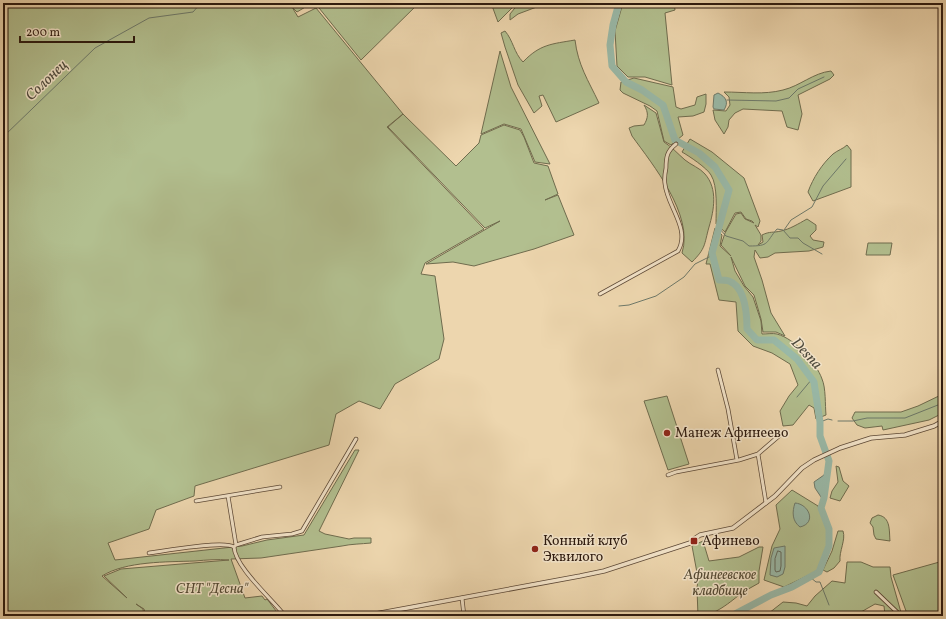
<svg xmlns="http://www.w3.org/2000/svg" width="946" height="619" font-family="Vollkorn,serif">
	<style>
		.green { fill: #b2bf8f; stroke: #6f6c4e; fill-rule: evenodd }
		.water { fill: #99b9a8; stroke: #6d796a }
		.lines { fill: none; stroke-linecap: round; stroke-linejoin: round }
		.shore { stroke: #62695b; stroke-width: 1 }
		.stream { stroke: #6d796a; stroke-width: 1 }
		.river { stroke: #99b9a8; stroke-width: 7 }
		.minor-casing { stroke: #5c4836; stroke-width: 4.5 }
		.tertiary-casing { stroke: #5c4836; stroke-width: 5 }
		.minor { stroke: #f3e4ca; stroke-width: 3 }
		.tertiary { stroke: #f3e4ca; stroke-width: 3.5 }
		.poi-dot { fill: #8f2418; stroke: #f3e4ca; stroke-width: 1.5 }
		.labels { text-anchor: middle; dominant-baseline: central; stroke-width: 3; stroke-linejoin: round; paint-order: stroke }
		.poi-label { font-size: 14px; fill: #2c190e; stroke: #f3e4ca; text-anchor: start }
		.park-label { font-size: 14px; font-style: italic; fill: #544b35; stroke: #f3e4ca }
		.water-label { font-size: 15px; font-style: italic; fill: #4d493c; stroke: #f3e4ca }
	</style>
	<rect width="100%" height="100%" fill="#edd6ae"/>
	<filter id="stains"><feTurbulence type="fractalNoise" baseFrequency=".005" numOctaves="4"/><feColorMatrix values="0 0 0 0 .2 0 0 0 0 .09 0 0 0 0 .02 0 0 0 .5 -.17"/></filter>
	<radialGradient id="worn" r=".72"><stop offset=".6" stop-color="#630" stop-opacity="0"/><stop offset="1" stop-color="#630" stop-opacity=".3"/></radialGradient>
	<!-- green -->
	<path class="green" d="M3,3h309l-15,9 -5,-5 6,10 18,-9 87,106 -16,13 97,102 -59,34 -4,11 14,2 9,63 -5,20 -44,25 -15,25 -21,-8 -23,13 -7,31 -134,41 -1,10 -38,14 -7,19 -41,14 7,17 127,-14 25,-6 37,-5 51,-85h4l-40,81 6,3 24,5 5,-1h17v5c-10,1 -20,1 -29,3l-81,12 -30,1 14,39 17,-2 3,4 2,-1 13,17h-134l-2,-7 -8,-5 7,5 1,7h-141zM229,560l-108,9 -17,7 23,22 -25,-22c24,-15 65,-14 93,-15 11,-1 23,-2 34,-1z
		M315,3h104l-58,57z
		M491,3h26l-19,19z
		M519,3h23v2l-24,9 -8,6v-6z
		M623,3h51l1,7 -10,3 7,72 -27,-8h-17l-11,-11 -2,-35z
		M505,31c8,9 9,22 18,31 17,-18 29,-18 52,-22 3,25 13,40 24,63l-43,19 -13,-27 -4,1 3,10 -8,7 -16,-28 -13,-38 -4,-14z
		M500,51l11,36 39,77 -15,-2 -14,-33 -17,-5 -23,10z
		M831,71l3,4 -4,4 -32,16 4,19 -4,16 -11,-3 -5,-16 -39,-2 -8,4 -6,7 -1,7 -4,7 -9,-14 -2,-10 13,1 4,-6 -1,-8 -5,-5c20,0 40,3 59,-2 17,-4 30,-17 48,-19z
		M634,78l39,9 3,20 5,2 14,-4 2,-8 9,-3v10l-2,8 -11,4 -15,1 5,18 -12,10 -7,-4 -7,-30 -7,-5 -27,-13 -3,-3 1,-8z
		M644,105l12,8 8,29c8,5 14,12 21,18 6,5 15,8 20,14 13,15 9,36 4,53 -5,18 -3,21 -17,35l-10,-9c12,-38 -29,-88 -50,-117l-3,-8 5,-2 10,-1c4,-7 5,-12 0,-20z
		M403,114l53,52 23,-23 2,-8 23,-10 16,5 4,7 10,26 14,3 10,28 -13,6 13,-5 16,40 -40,14 -60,17 -21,-4 -27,2 74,-43 -15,7 -97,-101z
		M690,139l22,13 32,26 16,43 -2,6 -3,-2 6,10v6l-3,4 5,-3 -1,-7c8,-4 11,-2 19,-4 9,-2 17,-7 26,-12l9,6v5l-6,6 3,4 11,2 -1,5 -14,4 -34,2 -7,4 -8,1 -5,-8 -1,7 8,23 9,33 14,23 -9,-4h-13l-2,-13 -7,-24 -9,-9 -14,-29 4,14 9,15 9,11 8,24 1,13c5,0 11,-1 15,0 18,5 39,28 45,45 4,9 3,26 4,36l-10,4 -2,-11 -5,-3 -16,20 -10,1 -3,-15 9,-15 9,-11 -8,-21 -18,-11 -19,-7 -15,-15 -2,-29 -17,-2 -9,-36h-4l9,-36 7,7 -2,11 11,10 -10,-11 4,-12 11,-19 5,-1 4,6 9,4 -2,-2 -6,-2 -5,-7 -6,1 -10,19 -9,-8c0,-13 2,-38 -5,-49 -4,-7 -22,-19 -29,-23z
		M847,145l4,5v37l-38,14 -5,-9c5,-14 14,-28 25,-38 5,-4 10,-5 14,-9z
		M868,243h24l-2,12h-24z
		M943,394v19l-14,7 -46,10 -1,-4 -17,2 -8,-3 -5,-7 3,-6h46l17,-6z
		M667,396l22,68 -21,6 -24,-69z
		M836,466l3,1 4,14 6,5 -9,15 -10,-3 2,-7 6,-9z
		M792,490l26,16 9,24v16l-10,25 -33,16 -20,-7 8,-34 8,-17 -4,-24z
		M878,515c13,2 11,16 12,26l-14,-2 -2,-4 -1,-8 -3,-4 2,-5z
		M838,531h5c3,9 -4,20 -3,30l-6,7 -7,4 -4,-2 9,-19z
		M703,541l6,20 30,-4 20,-10h4l-4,24v12c-5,3 -11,6 -16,9 -13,10 -28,24 -45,24l-1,-27 1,-11 -6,-32z
		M943,561v55h-37v-5l-13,-36z
		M847,562h14l12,5h17l1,10 11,39 -17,-1 -1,-9 -9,-2 -14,8 -1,4h-90l-1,-3 14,-11 13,1 11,3 8,-10 17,-15 13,2z"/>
	<!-- water -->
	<path class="water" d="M718,93c8,4 11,9 6,17l-10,-1 -1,-2 1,-12z
		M829,465l-5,33 -1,2 -8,-12 -1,-6 10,-7z
		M795,503c14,1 22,20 5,24 -8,-6 -8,-15 -5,-24z
		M785,546v21l-2,7 -6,3 -7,-2 1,-17 3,-10z"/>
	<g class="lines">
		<!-- shore -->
		<path class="shore" d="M778,551l3,1v14l-1,5 -4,1 -1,-2v-11z"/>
		<!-- stream -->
		<path class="stream" d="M727,100l49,1 13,-3 9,-9 26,-12
			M3,137l92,-89 54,-30 44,-6 8,-9
			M719,228l7,8 17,5 6,5c21,0 16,-3 28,-17l6,1 7,8h8l5,5 19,11
			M784,230l7,-10 21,-13 11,-21 23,-27
			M619,306l10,-1 27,-9 28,-19 11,-13 18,-9
			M797,397l15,-18
			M838,421h15l14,-3h38l38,-15
			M820,422l8,-3 4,1
			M810,577l6,5h4l9,23"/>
		<!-- river -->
		<path class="river" d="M619,3l-6,22 -3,20 2,21 14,16 16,8 21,15 12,35 24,13 16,14 14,23 -17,63 7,27c3,0 7,0 10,1 16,6 18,33 18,48l10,11h17l23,19 17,23 6,40v14l9,25 -5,37 -3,10 8,21v17l-10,26 -27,15 -21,8 -40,21"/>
		<!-- minor casing -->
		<g class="minor-casing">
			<path id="minor" d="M600,294l78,-43c13,-22 -11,-45 -13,-67 -1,-5 0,-11 1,-16 0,-11 1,-17 10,-24
				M718,370l10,39 9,51
				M668,475l8,-3 63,-12 19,-6
				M228,496l8,49
				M196,501l84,-14
				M766,503l-8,-49 22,-19
				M234,547l2,-2 26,-8 30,-3 10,-3 54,-92
				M234,547c1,20 38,52 51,69
				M149,553c15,-2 75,-13 85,-6
				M876,592l23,22v2
				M462,598l2,18"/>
		</g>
		<!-- tertiary casing -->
		<g class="tertiary-casing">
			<path id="tertiary" d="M364,616l216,-40 24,-5 86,-28 4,-4 6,-4 33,-7 42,-32 27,-28 12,-8 26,-12 31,-10 34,-3 29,-9 9,-5"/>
		</g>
		<!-- minor -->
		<use href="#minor" class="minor"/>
		<!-- tertiary -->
		<use href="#tertiary" class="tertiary"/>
	</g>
	<!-- markers -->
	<g class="poi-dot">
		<circle cx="667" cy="433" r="4"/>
		<rect x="690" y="537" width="8" height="8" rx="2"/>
		<circle cx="535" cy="549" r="4"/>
	</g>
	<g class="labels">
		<!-- poi labels -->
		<g class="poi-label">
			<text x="675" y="433">Манеж Афинеево</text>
			<text x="543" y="541">Конный клуб<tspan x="543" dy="16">Эквилого</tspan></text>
			<text x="702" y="541">Афинево</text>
		</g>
		<!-- park labels -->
		<g class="park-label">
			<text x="720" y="575">Афинеевское<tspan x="720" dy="16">кладбище</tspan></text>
			<text x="212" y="589">СНТ "Десна"</text>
		</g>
		<!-- water labels -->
		<g class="water-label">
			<text transform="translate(47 81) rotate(-44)">Солонец</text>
			<text transform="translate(806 354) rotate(47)">Desna</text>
		</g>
	</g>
	<!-- margin -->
	<rect width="946" height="619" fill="none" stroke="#edd6ae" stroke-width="16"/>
	<rect x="4" y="4" width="938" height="611" fill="none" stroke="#2c190e" stroke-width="2"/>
	<rect x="8" y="8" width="930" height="603" fill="none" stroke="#2c190e"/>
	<!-- scale -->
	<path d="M20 36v6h114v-6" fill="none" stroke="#2c190e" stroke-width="2"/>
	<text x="26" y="36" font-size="12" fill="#2c190e" stroke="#f3e4ca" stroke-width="3" paint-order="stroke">200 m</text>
	<rect width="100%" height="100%" filter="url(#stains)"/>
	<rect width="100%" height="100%" fill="url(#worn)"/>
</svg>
